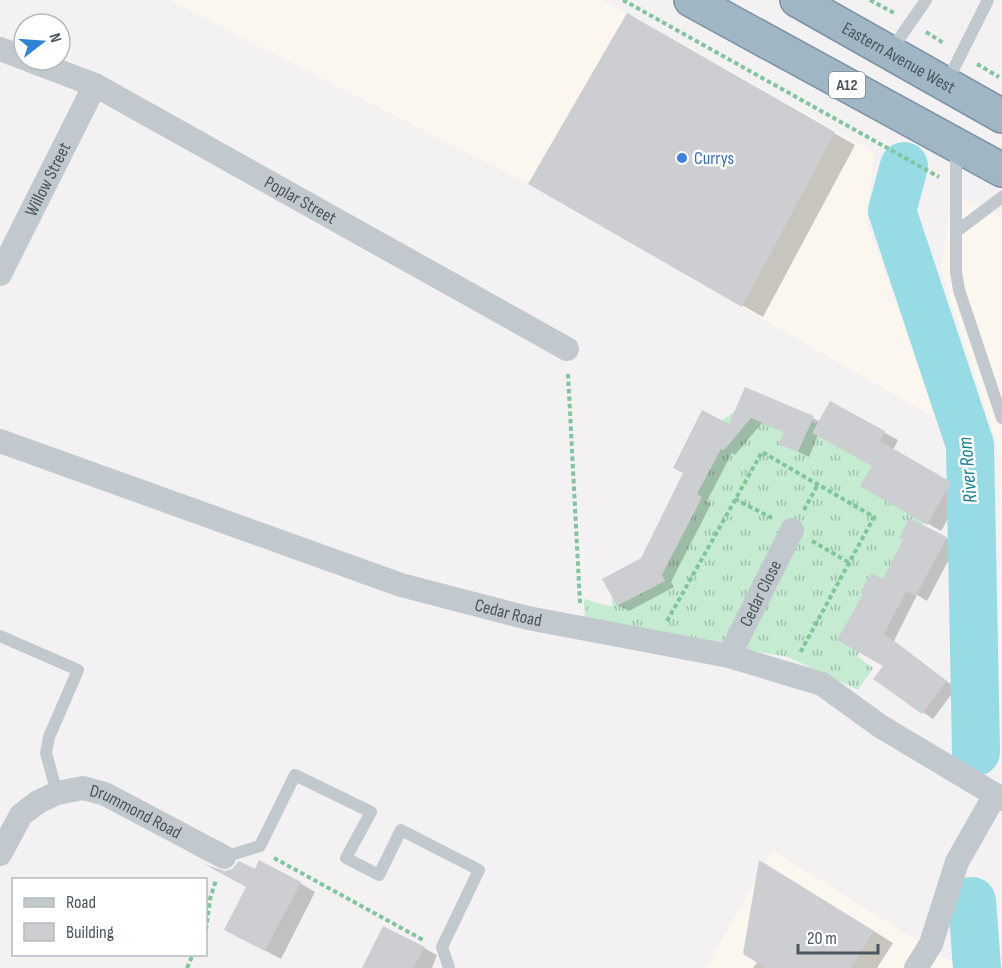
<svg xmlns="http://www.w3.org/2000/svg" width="1002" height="968" font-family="'Sofia Sans Condensed',sans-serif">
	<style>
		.commercial { fill: #fbf6ee }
		.grass { fill: url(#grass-tufts) }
		.shadow { fill: #0003 }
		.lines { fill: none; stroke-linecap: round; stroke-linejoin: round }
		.river { stroke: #97dbe4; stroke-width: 48 }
		.building { fill: #ccced2 }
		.trunk-casing { stroke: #7a93a6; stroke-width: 36 }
		.path { stroke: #80c69d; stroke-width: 4; stroke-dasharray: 4.5 3; stroke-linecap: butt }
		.service { stroke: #c1c9ce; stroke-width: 12 }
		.minor { stroke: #c1c9ce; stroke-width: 24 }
		.trunk { stroke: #a1b6c4; stroke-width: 33 }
		.shop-dot { fill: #3f7fe0; stroke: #fff; stroke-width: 2 }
		.labels { text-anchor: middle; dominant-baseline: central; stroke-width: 5; stroke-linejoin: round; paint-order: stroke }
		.shield { fill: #fff; stroke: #81898e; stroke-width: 1.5 }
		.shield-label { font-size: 16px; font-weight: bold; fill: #4b565d }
		.street-label { font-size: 18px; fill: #4b565d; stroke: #fff }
		.shop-label { font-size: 18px; fill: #366cbe; stroke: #fff; text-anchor: start }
		.water-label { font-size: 20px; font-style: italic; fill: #1b8291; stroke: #fff }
	</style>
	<defs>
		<pattern id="grass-tufts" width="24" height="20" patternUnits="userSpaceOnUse" patternTransform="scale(1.5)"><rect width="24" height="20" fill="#c5ebd0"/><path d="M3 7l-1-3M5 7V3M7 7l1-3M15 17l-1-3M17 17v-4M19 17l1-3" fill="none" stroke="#a2c1ac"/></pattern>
	</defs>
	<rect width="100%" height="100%" fill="#f3f1f2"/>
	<!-- commercial -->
	<path class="commercial" d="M169,0h433l25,13 247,139 -8,69 76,201 -414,-238z
		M952,192l50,26v403l-2,-168 -59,-183z
		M772,850l189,118h-255z"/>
	<!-- grass -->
	<path class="grass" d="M741,407l102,22 87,66 -17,73 -56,88 16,12 -15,22 -70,-33 -203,-35 -1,-23 28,8v-17l52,-48 38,-108z"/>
	<!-- shadow -->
	<path class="shadow" d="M627,15l228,130 -92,172 -233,-133z
		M746,389l75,33 10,-19 67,37 -5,10 71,41 -23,40 -79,-45 12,-21 -56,-30 -9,22 -29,-14 5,-11 -23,-9 -27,32 -3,-2 -25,48 4,3 -40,78 3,5 -45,24 -11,-6 -14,-26 38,-20 88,-133z
		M946,538l11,6 -30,57 -10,-6 -23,46 62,47 -23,31 -58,-40 10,-14 -46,-26 45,-58z
		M255,871l45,12 15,9 -34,67 -39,-21z
		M779,873l114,70 -16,25h-124l5,-7z
		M424,948l13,7 -5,13h-69z"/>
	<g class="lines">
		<!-- river -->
		<path class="river" d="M904,166l-12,45 78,234 6,307
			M972,901l5,67"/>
	</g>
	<!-- building -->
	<path class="building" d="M627,13l208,119 -93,175 -214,-123z
		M745,387l69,29 -16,36 -20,-8 6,-12 -33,-14 -27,32 -3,-1 -24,45 5,3 -40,78 3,6 -48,25 -15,-27 39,-21 42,-85 -10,-5 29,-58 27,14z
		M830,401l55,30 -5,10 71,41 -24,43 -67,-39 12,-20 -60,-33z
		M909,518l38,19 -31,59 -10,-5 -22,43 63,47 -25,33 -49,-35 10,-13 -46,-26 26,-46 -3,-1 11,-20 12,6 20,-39 -4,-2z
		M259,860l42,22 -36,69 -41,-21 22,-43 -42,-23 21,7 7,-2 7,-8 16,8z
		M759,860l115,71 -23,37h-85l-23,-14z
		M383,926l42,21 -12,21h-51z"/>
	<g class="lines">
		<!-- trunk casing -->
		<g class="trunk-casing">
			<g id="trunk">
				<path d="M691,0l311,170"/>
				<path id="s6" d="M797,0l205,116"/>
			</g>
		</g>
		<!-- path -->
		<path class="path" d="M623,0l316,177
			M870,0l24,13
			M926,32l19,12
			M977,64l22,13
			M568,374l12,229
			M735,499l37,19
			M804,510l14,-26
			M812,541l36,21
			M667,621l95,-169 112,65 -74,136
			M274,858l151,83
			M206,930l4,-31 6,-19
			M187,968l6,-14"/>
		<!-- service -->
		<path class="service" d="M890,52l36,-52
			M947,82l41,-82
			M956,148v124l3,18 43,128
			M957,231l45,-34
			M0,636l78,34 -29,67 -3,16 11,40
			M224,857l36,-11 35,-71 76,37 -25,46 33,17 22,-45 78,40 -37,77 7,21"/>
		<!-- minor -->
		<g class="minor">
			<path d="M0,49l24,9"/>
			<path id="s1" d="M29,60l66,25 472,264"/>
			<path id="s2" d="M0,274l95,-189"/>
			<path id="s3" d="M0,441l401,144 127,33 201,38 93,28 58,42 122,73"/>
			<path id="s4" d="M729,656l63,-126"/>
			<path id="s5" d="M0,854l21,-39 17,-13 19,-9 26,-5 22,6 119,63"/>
			<path d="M916,968l15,-24 26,-82 38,-67"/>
		</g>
		<!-- trunk -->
		<use href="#trunk" class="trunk"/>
	</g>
	<!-- markers -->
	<circle class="shop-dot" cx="682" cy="158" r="6"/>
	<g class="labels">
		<!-- shield labels -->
		<rect class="shield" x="829" y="72" width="36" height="26" rx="4.5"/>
		<g class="shield-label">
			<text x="847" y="85">A12</text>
		</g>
		<!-- street labels -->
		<g class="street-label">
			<text stroke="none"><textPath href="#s6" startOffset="117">Eastern Avenue West</textPath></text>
			<text stroke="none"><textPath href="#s2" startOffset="106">Willow Street</textPath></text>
			<text stroke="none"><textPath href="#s1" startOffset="306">Poplar Street</textPath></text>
			<text stroke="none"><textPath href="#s4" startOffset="70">Cedar Close</textPath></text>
			<text stroke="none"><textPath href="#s3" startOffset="537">Cedar Road</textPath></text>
			<text stroke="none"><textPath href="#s5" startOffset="171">Drummond Road</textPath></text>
		</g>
		<!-- shop labels -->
		<g class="shop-label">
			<text x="694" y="158">Currys</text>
		</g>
		<!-- water labels -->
		<g class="water-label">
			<text transform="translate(968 470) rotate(-95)">River Rom</text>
		</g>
	</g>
	<!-- legend -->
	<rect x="12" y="878" width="195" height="78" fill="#ffffff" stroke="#b7bbbe" stroke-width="1.5"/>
	<rect x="24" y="898" width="30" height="9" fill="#c1c9ce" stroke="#b7bbbe" stroke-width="1.5"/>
	<text x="66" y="908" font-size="18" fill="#4b565d">Road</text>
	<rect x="24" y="923" width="30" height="18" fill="#ccced2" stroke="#b7bbbe" stroke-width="1.5"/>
	<text x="66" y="938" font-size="18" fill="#4b565d">Building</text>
	<!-- north arrow -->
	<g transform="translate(42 42) rotate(73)"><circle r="28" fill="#ffffff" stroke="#b7bbbe" stroke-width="1.5"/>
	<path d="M0-4.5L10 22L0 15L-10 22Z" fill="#2d84d2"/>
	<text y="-9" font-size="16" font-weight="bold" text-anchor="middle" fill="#4b565d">N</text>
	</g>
	<!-- scale -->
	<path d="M798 944v9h80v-9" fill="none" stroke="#4b565d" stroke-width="3"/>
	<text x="807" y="944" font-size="18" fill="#4b565d" stroke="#ffffff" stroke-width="4.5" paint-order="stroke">20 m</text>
</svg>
